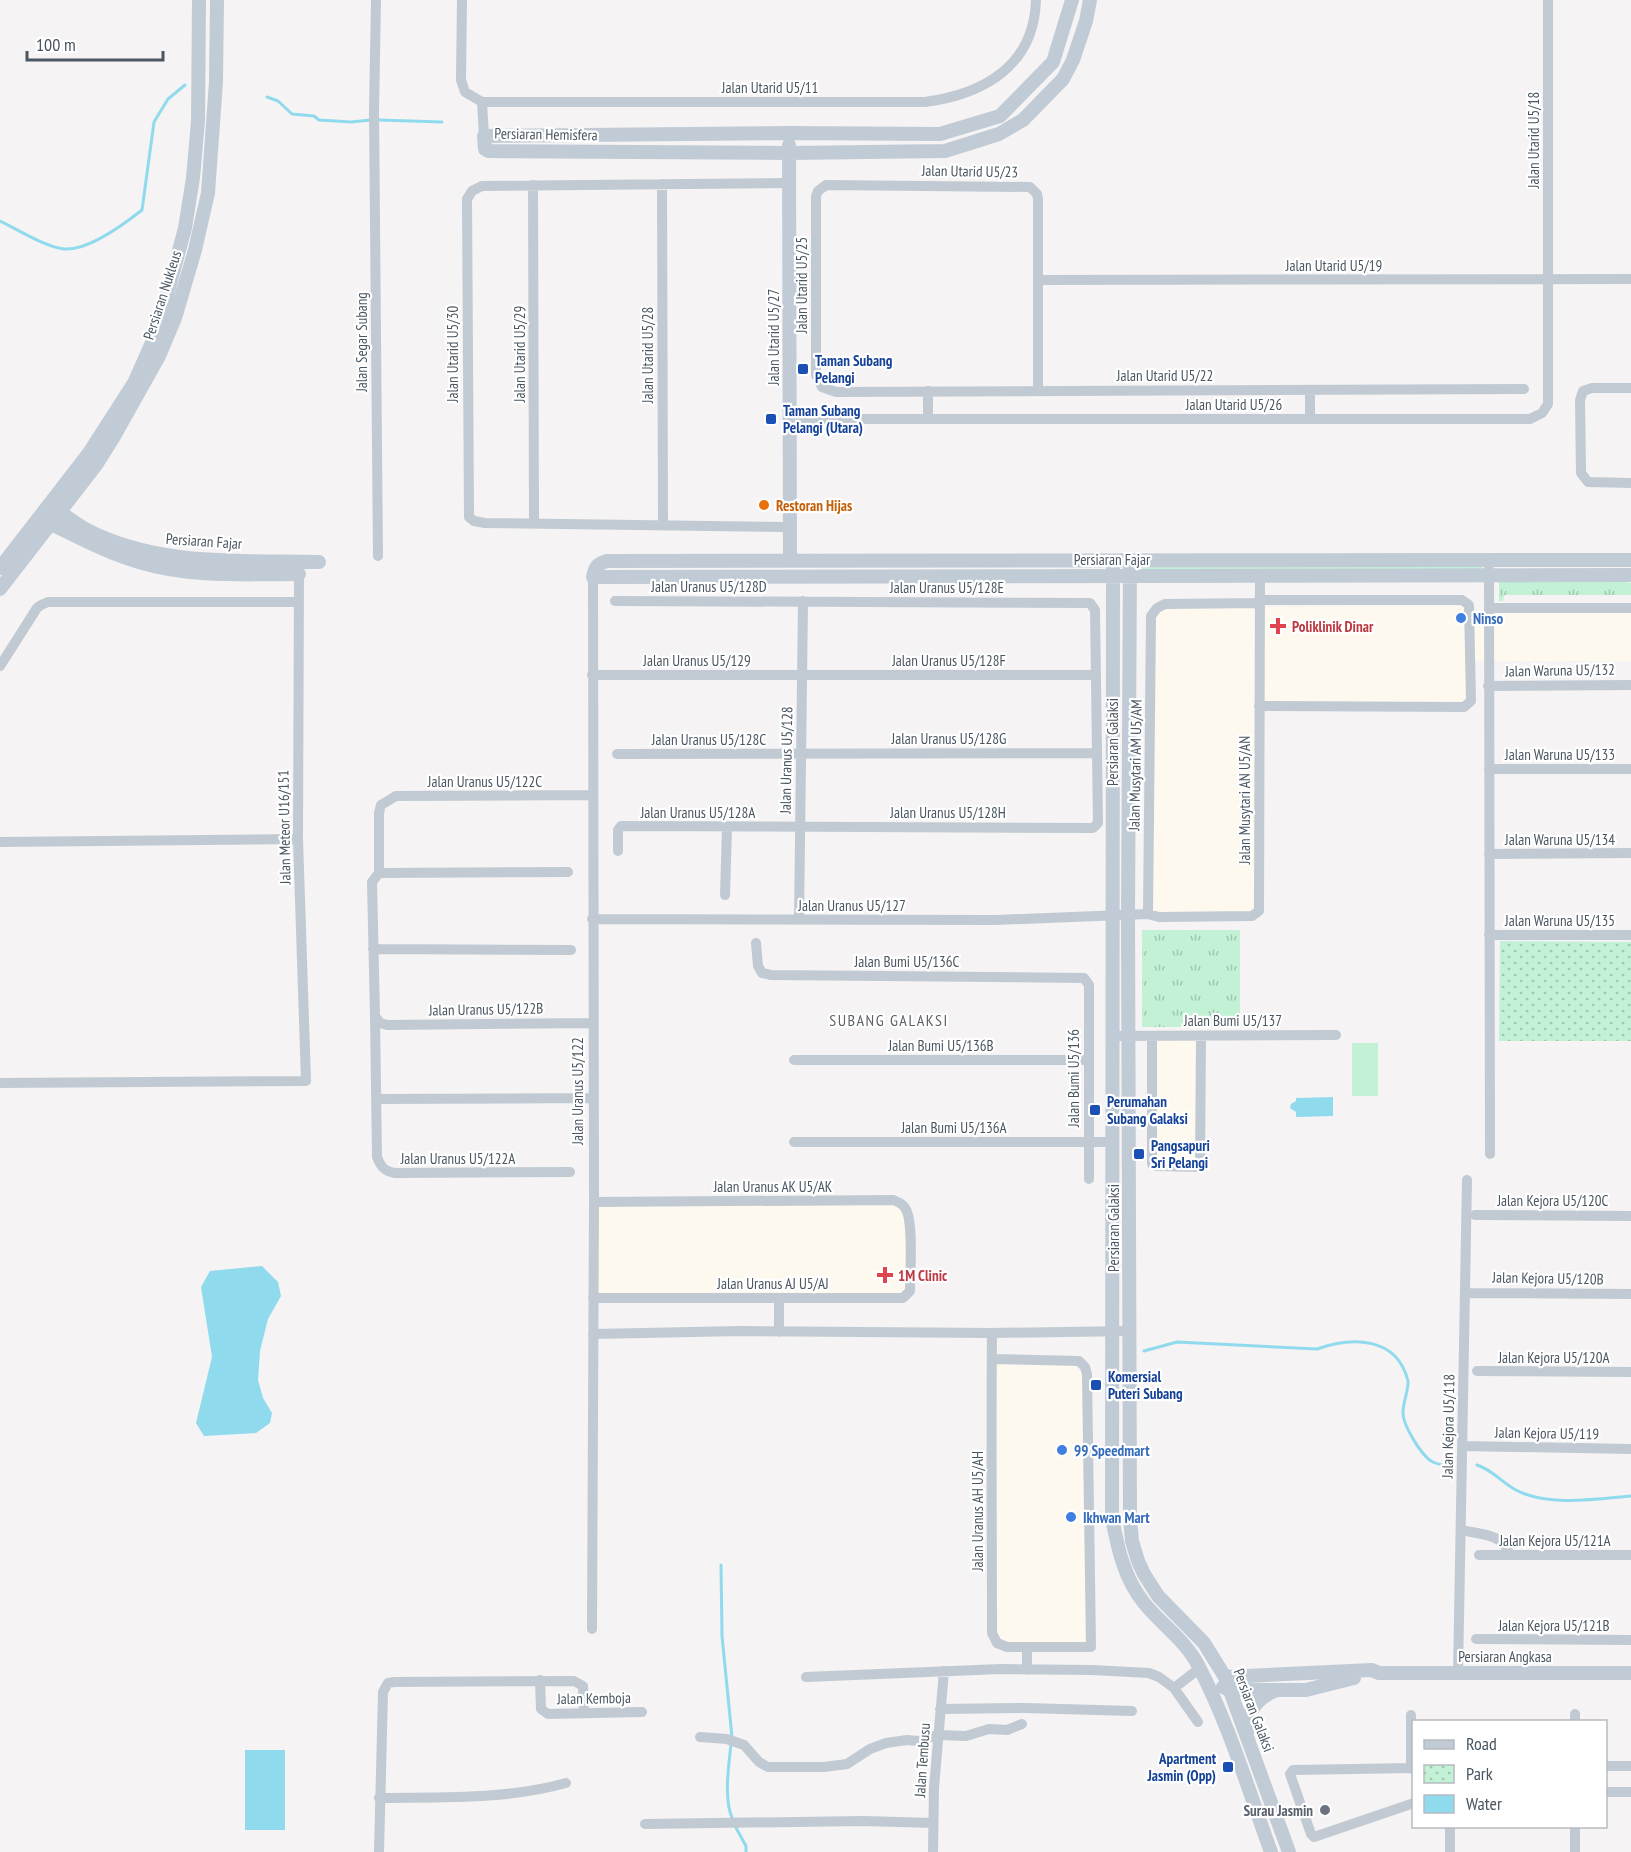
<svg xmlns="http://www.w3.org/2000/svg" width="1631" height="1852" font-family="'PT Sans Narrow',sans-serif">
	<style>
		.commercial { fill: #fdf9ef }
		.grass { fill: url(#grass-tufts) }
		.park { fill: url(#park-dots) }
		.garden { fill: #c3f1d5 }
		.water { fill: #90daee }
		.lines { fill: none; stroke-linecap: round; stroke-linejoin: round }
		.stream { stroke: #90daee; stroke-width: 3 }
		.street { stroke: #c1cad2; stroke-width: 10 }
		.secondary { stroke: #c1cbd6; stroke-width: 14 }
		.transit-dot { fill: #1a4fb4; stroke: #fff; stroke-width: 2 }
		.food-dot { fill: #e8710a; stroke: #fff; stroke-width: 2 }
		.shop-dot { fill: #3f7fe0; stroke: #fff; stroke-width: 2 }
		.health-dot { fill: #e0444e; stroke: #fff; stroke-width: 2 }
		.worship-dot { fill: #6b7280; stroke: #fff; stroke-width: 2 }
		.labels { text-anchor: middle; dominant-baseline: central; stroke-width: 4.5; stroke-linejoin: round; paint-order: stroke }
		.street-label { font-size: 15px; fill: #4a5661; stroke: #fff }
		.transit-label { font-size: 15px; font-weight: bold; fill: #164399; stroke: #fff; text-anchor: start }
		.food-label { font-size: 15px; font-weight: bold; fill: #c56008; stroke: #fff; text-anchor: start }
		.shop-label { font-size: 15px; font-weight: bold; fill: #366cbe; stroke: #fff; text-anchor: start }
		.health-label { font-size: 15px; font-weight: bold; fill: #be3a42; stroke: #fff; text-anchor: start }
		.worship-label { font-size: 15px; font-weight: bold; fill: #5b616d; stroke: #fff; text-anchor: end }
		.neighbourhood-label { font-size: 16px; letter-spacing: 1.5px; fill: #5f6368; stroke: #fff }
	</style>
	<defs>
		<pattern id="grass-tufts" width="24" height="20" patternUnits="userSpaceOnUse" patternTransform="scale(1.5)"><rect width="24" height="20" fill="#c3f1d5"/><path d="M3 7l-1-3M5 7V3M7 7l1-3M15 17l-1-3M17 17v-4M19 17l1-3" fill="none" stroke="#a0c6b0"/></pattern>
		<pattern id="park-dots" width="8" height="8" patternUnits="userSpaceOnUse" patternTransform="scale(1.5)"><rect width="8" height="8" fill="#c3f1d5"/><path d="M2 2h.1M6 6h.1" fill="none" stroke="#a0c6b0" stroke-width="1.8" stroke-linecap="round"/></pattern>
	</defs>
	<rect width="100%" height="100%" fill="#f5f3f3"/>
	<!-- commercial -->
	<path class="commercial" d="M1465,606l1,5 165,-1v51h-163v39l-4,3 -208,-1v207l-6,3 -91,1 -9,-2 4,-294 12,-10z
		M1155,1039h43l-1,125 -42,-2z
		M598,1206h298l9,9 1,72 -6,7h-303z
		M996,1363l78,2 8,9 5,269h-79l-8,-3 -5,-8z"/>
	<!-- grass -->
	<path class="grass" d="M1482,565v4l-340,2v-4z
		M1616,580l15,3v12h-127l-1,6h-4v-20z
		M1142,930h98v97h-98z"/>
	<!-- park -->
	<path class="park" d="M1500,941l131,1v99h-132z"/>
	<!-- garden -->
	<path class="garden" d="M1352,1043h26v53h-26z"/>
	<!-- water -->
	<path class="water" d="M1333,1097v19l-37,1v-5l-6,-4 1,-4 5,-3v-3z
		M262,1266l16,16 3,14 -13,23 -8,32 -2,29 5,18 9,15 -2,10 -14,10 -52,3 -8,-13 16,-66 -11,-70 9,-16z
		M245,1750h40v80h-40z"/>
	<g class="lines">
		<!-- stream -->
		<path class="stream" d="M267,97l11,4 14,13 22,2 5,4 32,2 20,-2
			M378,120l64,2
			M0,221c17,8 45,26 64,28 24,2 59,-24 78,-39l12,-88 14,-23 17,-14
			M1144,1351l33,-9 140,7c35,-12 80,-13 91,32 1,7 -5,22 -5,31 -1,12 19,45 30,50 4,2 9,3 14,4
			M1477,1465c16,5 25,18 39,25 31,17 81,9 115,6
			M721,1565l1,71 10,101
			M731,1744c-2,20 -8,57 2,76
			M735,1826l11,20v6"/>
		<!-- street -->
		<path class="street" d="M376,0l-2,112 4,444
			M462,0l-1,80 4,12 17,10
			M484,136l-2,-34h443c59,-8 109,-36 111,-102
			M789,183l-307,3 -10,5 -5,8 2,318 5,4 11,2 305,4
			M662,184l1,341
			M533,185l1,338
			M1038,280l593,-1
			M1631,388h-39l-9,3 -3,9 1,73 7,9 43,1
			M928,391v28
			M1038,391v-192l-1,-5 -7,-7 -204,-2 -8,6 -2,5v179l6,12 14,5 688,-3
			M790,419h740l12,-6 6,-9v-404
			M1310,419v-29
			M1489,569l1,585
			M615,601l475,2 5,7 3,213 -5,5 -472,-2 -3,4v21
			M1490,608h141
			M0,666l37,-58 4,-3 7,-3h251
			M592,675h504
			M1488,686l143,-1
			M1259,706l205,1 7,-6 -2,-96 -7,-5h-203
			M617,754l480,-1
			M1489,769h142
			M592,795l-196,1 -15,9 -2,8v60l-7,9 3,134 5,7 7,2 206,-2
			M0,842l298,-3
			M1489,854l142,-1
			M379,873l189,-1
			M725,895l2,-68
			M1148,914l11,3 93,-1 7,-5 1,-335
			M592,919l403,1 153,-6 3,-298 6,-8 8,-4 94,-1
			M799,920l4,-319
			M1489,935h142
			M756,943l2,23 4,7 9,2 313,3 5,7v194
			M373,949l198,1
			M375,1016l2,141c4,10 7,14 18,16l175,-1
			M1113,1036l223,-1
			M1152,1036v128l5,2 43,1 1,-131
			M794,1060h293
			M0,1083l306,-2 -8,-242 1,-265
			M376,1099l217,-1
			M794,1142h319
			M1475,1215l156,1
			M1465,1293l166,1
			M593,1298h310l7,-7c0,-17 4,-72 -5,-83 -3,-5 -7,-6 -12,-8l-299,2
			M779,1298v34
			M593,1334l148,-3 251,2 138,-2
			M992,1359l87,2 6,6 2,7 4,273h-84l-10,-4 -5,-10c0,-100 -1,-200 0,-300
			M1477,1371l154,1
			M1462,1446l169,3
			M1461,1530c17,4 45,4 48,25
			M1479,1555h152
			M592,1629l2,-427 -1,-625
			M1476,1639l155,1
			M1027,1647v23
			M1458,1673l9,-493
			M806,1677l195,-8 91,1 57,3 10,4 15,11 26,-20
			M540,1680l1,29 7,5 94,-2
			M1174,1688l24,34
			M940,1709l86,-1 106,3
			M1575,1722v-8
			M700,1737l27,2 17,6 15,17 9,5h56l23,-3 23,-15 16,-6 21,-3 11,1 20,-6 28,1 23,-7 18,1 15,-6
			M1606,1766h25
			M1414,1768l-121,2 -3,4 21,60 3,3 100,-34
			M1411,1769v-54
			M1606,1792h25
			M379,1798c63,-1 126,2 187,-15
			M645,1824l219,-3 69,2
			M1450,1826v26
			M1575,1826v26
			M379,1852l4,-160 5,-9 6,-1 180,-1 9,5 1,26
			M933,1852l1,-64 10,-117"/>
		<!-- secondary -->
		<path class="secondary" d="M1072,0l-19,62 -53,54 -60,18 -151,-1 -305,3 1,13 3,2 301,2 156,-2 54,-17 24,-14 40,-41 10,-19 13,-39 4,-21
			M789,145l1,415
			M60,512c9,6 17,13 27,18 72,37 154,30 232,32
			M51,524c29,14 57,29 88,38 52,16 108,12 160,12
			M1631,560l-1024,1c-10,3 -12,6 -14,16l1038,-2
			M1113,566l-1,952c6,31 12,60 32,85 17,21 41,37 54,62 31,59 50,124 73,187
			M1130,566l-2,349 2,603 2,23 6,20 6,13 14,22 46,47 21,34 64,175
			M0,568l89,-115 45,-70 24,-54 27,-101 8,-50 5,-57 1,-121
			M0,589l96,-124 17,-27 46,-82 16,-38 20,-68 13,-57 8,-111 1,-82
			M1225,1677l147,-7 7,3h252
			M1223,1687l7,3h76l48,-12
			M1248,1731c-2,-19 10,-34 27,-40"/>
	</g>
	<!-- markers -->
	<g class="transit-dot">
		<rect x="797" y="363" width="12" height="12" rx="3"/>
		<rect x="765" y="413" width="12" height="12" rx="3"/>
		<rect x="1089" y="1104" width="12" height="12" rx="3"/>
		<rect x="1133" y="1148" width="12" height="12" rx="3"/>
		<rect x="1090" y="1379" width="12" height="12" rx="3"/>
		<rect x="1222" y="1761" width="12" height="12" rx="3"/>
	</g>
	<circle class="food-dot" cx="764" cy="505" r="6"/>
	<g class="shop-dot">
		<circle cx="1461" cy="618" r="6"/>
		<circle cx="1062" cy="1450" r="6"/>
		<circle cx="1071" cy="1517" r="6"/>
	</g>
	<g class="health-dot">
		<path d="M1275 617h6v6h6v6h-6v6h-6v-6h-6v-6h6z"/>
		<path d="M882 1266h6v6h6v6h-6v6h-6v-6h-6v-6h6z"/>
	</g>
	<circle class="worship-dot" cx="1325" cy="1810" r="6"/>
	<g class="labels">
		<!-- street labels -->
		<g class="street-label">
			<text x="770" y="87">Jalan Utarid U5/11</text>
			<text transform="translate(546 134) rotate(1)">Persiaran Hemisfera</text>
			<text transform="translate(1533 140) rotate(-90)">Jalan Utarid U5/18</text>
			<text transform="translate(970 171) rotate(1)">Jalan Utarid U5/23</text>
			<text x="1334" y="265">Jalan Utarid U5/19</text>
			<text transform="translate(801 285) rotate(-90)">Jalan Utarid U5/25</text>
			<text transform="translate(162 295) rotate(-72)">Persiaran Nukleus</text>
			<text transform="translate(773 337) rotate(-90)">Jalan Utarid U5/27</text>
			<text transform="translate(361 342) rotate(-90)">Jalan Segar Subang</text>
			<text transform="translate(452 354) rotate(-90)">Jalan Utarid U5/30</text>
			<text transform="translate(519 354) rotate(-90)">Jalan Utarid U5/29</text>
			<text transform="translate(647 355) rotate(-90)">Jalan Utarid U5/28</text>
			<text x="1165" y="375">Jalan Utarid U5/22</text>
			<text x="1234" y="404">Jalan Utarid U5/26</text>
			<text transform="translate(204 541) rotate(4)">Persiaran Fajar</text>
			<text x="1112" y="559">Persiaran Fajar</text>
			<text x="709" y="586">Jalan Uranus U5/128D</text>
			<text x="947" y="587">Jalan Uranus U5/128E</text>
			<text x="697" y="660">Jalan Uranus U5/129</text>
			<text x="949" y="660">Jalan Uranus U5/128F</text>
			<text transform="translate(1560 670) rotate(-1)">Jalan Waruna U5/132</text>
			<text x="949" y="738">Jalan Uranus U5/128G</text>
			<text x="709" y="739">Jalan Uranus U5/128C</text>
			<text transform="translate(1112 742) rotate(-90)">Persiaran Galaksi</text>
			<text x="1560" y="754">Jalan Waruna U5/133</text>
			<text transform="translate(786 760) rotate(-89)">Jalan Uranus U5/128</text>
			<text transform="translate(1135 765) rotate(-89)">Jalan Musytari AM U5/AM</text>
			<text x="485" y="781">Jalan Uranus U5/122C</text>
			<text transform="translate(1244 800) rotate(-90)">Jalan Musytari AN U5/AN</text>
			<text x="698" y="812">Jalan Uranus U5/128A</text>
			<text x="948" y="812">Jalan Uranus U5/128H</text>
			<text transform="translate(284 827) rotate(-91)">Jalan Meteor U16/151</text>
			<text x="1560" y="839">Jalan Waruna U5/134</text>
			<text x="852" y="905">Jalan Uranus U5/127</text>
			<text x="1560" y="920">Jalan Waruna U5/135</text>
			<text x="907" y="961">Jalan Bumi U5/136C</text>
			<text transform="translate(486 1009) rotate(-1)">Jalan Uranus U5/122B</text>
			<text x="1233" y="1020">Jalan Bumi U5/137</text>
			<text x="941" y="1045">Jalan Bumi U5/136B</text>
			<text transform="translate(1073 1078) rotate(-90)">Jalan Bumi U5/136</text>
			<text transform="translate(577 1091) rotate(-90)">Jalan Uranus U5/122</text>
			<text x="954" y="1127">Jalan Bumi U5/136A</text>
			<text x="458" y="1158">Jalan Uranus U5/122A</text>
			<text x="773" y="1186">Jalan Uranus AK U5/AK</text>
			<text x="1553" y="1200">Jalan Kejora U5/120C</text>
			<text transform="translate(1113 1228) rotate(-90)">Persiaran Galaksi</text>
			<text transform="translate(1548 1278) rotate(1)">Jalan Kejora U5/120B</text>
			<text x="773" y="1283">Jalan Uranus AJ U5/AJ</text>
			<text x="1554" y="1357">Jalan Kejora U5/120A</text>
			<text transform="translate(1448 1426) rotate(-89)">Jalan Kejora U5/118</text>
			<text transform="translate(1547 1433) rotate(1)">Jalan Kejora U5/119</text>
			<text transform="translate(977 1511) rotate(-90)">Jalan Uranus AH U5/AH</text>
			<text x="1555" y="1540">Jalan Kejora U5/121A</text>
			<text x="1554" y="1625">Jalan Kejora U5/121B</text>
			<text x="1505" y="1656">Persiaran Angkasa</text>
			<text transform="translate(594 1698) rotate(-1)">Jalan Kemboja</text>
			<text transform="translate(1254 1710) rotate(69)">Persiaran Galaksi</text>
			<text transform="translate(922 1760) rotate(-86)">Jalan Tembusu</text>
		</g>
		<!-- transit labels -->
		<g class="transit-label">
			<text x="815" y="360">Taman Subang<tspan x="815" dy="17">Pelangi</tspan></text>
			<text x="783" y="410">Taman Subang<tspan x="783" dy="17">Pelangi (Utara)</tspan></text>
			<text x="1107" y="1101">Perumahan<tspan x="1107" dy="17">Subang Galaksi</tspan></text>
			<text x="1151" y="1145">Pangsapuri<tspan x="1151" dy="17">Sri Pelangi</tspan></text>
			<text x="1108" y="1376">Komersial<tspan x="1108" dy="17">Puteri Subang</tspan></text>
			<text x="1216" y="1758" text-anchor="end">Apartment<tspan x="1216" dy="17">Jasmin (Opp)</tspan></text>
		</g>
		<!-- food labels -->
		<g class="food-label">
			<text x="776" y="505">Restoran Hijas</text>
		</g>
		<!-- shop labels -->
		<g class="shop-label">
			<text x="1473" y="618">Ninso</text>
			<text x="1074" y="1450">99 Speedmart</text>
			<text x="1083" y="1517">Ikhwan Mart</text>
		</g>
		<!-- health labels -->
		<g class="health-label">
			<text x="1292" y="626">Poliklinik Dinar</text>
			<text x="898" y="1275">1M Clinic</text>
		</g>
		<!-- worship labels -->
		<g class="worship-label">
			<text x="1313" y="1810">Surau Jasmin</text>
		</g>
		<!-- neighbourhood labels -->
		<g class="neighbourhood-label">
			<text x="889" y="1020">SUBANG GALAKSI</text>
		</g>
	</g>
	<!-- legend -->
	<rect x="1412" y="1720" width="195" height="108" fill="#ffffff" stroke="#b7bbc0" stroke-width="1.5"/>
	<rect x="1424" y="1740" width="30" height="9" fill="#c1cbd6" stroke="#b7bbc0" stroke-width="1.5"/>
	<text x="1466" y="1750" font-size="18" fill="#4a5661">Road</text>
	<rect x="1424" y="1765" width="30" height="18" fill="url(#park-dots)" stroke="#b7bbc0" stroke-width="1.5"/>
	<text x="1466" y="1780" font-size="18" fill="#4a5661">Park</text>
	<rect x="1424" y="1795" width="30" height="18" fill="#90daee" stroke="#b7bbc0" stroke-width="1.5"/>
	<text x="1466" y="1810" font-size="18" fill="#4a5661">Water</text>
	<!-- scale -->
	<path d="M27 51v9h136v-9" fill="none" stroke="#4a5661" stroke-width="3"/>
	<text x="36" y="51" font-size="18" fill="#4a5661" stroke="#ffffff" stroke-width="4.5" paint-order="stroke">100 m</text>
</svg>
